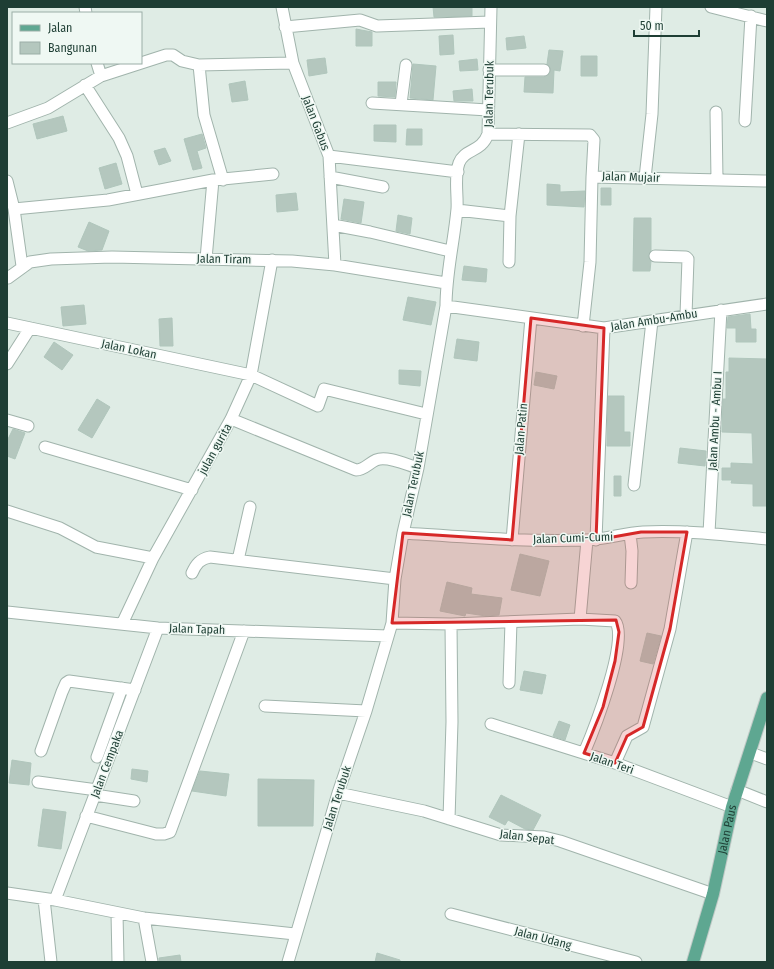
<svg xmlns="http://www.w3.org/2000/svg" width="774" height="969" font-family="'Fira Sans Condensed',sans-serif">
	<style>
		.building { fill: #b4c7be; stroke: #b0c6bc }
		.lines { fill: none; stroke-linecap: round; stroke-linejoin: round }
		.minor-casing { stroke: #a1b4ac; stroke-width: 13 }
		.major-casing { stroke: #c0c9c6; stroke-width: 14 }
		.minor { stroke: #fff; stroke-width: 11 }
		.major { stroke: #5ea791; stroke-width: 12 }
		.marked { fill: #d62828; fill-opacity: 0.2; stroke: #d62828; stroke-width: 3; stroke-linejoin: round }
		.labels { text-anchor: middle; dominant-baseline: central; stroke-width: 3; stroke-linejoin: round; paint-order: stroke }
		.street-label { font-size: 12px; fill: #1e3e34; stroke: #eff8f3 }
	</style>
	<rect width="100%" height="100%" fill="#dfece5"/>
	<!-- building -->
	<path class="building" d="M433,7h39v9l-38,1z
		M356,29l16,3v14h-16z
		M453,35l1,19 -14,1 -1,-19z
		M524,36l2,12 -19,2 -1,-12z
		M549,50l14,1 -3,20 -6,-1 -1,23 -29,-1 1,-15h19l6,-4v-6l-3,-3z
		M581,56h16v20h-16z
		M325,58l2,15 -18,3 -2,-16z
		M477,59l1,11 -18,1 -1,-10z
		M413,64l23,2 -3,34 -23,-2z
		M245,81l3,19 -16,2 -3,-18z
		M378,82h18l-1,15 -17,-1z
		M472,89l1,12h-19l-1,-10z
		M63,116l4,15 -30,8 -4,-15z
		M374,125h22v17l-22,-1z
		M407,129h15v16h-16z
		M202,134l4,14 -9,3 5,17 -9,2 -9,-31z
		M165,148l6,13 -12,4 -5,-14z
		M116,163l6,21 -17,5 -6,-21z
		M547,184l13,1v7l25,-1 -1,16 -37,-2z
		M601,188h10v17h-10z
		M296,193l2,17 -21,2 -1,-17z
		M344,199l20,3 -3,21 -20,-4z
		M398,215l14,3 -2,16 -14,-3z
		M634,218h17v33l-3,5 3,5 -1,10h-17z
		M89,222l20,9 -7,19 -14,1 -10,-4z
		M464,266l23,3 -1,13 -24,-2z
		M408,297l28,5 -5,23 -28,-5z
		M84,305l2,19 -23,2 -2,-19z
		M750,314l1,15h5v13h-20v-14h-9l1,-11z
		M172,318l1,28h-13l-1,-27z
		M457,339l22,3 -2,19 -23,-3z
		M54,342l19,13 -11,15 -18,-13z
		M729,358l38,1v147h-14v-22l-22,-1 1,-3h-10v-12h9v-5l22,1 -1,-31 -30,-1 1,-33h3v-27h3z
		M399,370l22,1 -1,15 -21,-2z
		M536,372l21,4 -3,13 -20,-4z
		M608,396h16v36h6v14h-23z
		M97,399l13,8 -18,31 -14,-8z
		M13,429l12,4 -10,26 -8,-3v-15z
		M680,448l26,3 -1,15 -27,-3z
		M614,476h7v20h-7z
		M520,554l29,7 -9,35 -29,-6z
		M447,582l25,6 -1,6 31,4 -3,17 -13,1 -20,-3 -1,3 -25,-5z
		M647,633l14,3 -8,28 -13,-3z
		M524,671l22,4 -4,19 -22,-4z
		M559,721l11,4 -5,15 -12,-4z
		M12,760l19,3 -2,22 -20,-2z
		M132,769l16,2 -1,11 -16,-3z
		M200,771l29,3 -3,22 -34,-5z
		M258,779l56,1 -1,46h-55z
		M501,795l40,20 -8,15 -8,-1 -17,-9 -3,5 -16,-8z
		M43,809l23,3 -5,37 -23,-3z
		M377,953l23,7v2h-25z
		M180,955l1,7h-22v-4z"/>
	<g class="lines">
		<!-- minor casing -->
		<g class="minor-casing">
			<path id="minor" d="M85,7l1,6
				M282,7l11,56 36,93 6,109
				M711,7l56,14
				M285,27l75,-7 17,6 113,-4
				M97,63l4,13
				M199,65l5,50 19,65
				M489,70h55
				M85,85l34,53 8,18 10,38
				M372,103l116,7
				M401,104l5,-39
				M716,112l1,68
				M745,121l6,-105
				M7,123l41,-15 53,-32 65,-21h7l9,6 17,4 94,-2
				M488,134l102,1 4,5 -2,37 175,4
				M329,156l129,16
				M330,177l53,10
				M645,178l7,-64 4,-107
				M7,181l7,28 8,57
				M14,209l94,-9 105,-20 60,-6
				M457,210l53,6
				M333,225l37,7 80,19
				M655,256l31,1 2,2 -2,56
				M206,259l7,-79
				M509,262l1,-46 9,-82
				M7,276l1,2 22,-16 21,-3 61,-2 180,4 43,4 111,18
				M446,306l158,22 163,-24
				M7,323l244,52 67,31 6,-17 102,25
				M583,326l7,-64 2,-85
				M7,364l23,-36
				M231,419l125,51c8,0 13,-7 20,-10 11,-5 31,5 42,8
				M7,420l21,6
				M45,447l147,43
				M634,485l18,-164
				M7,511l53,17 36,19 57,11
				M403,533c61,4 121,9 182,7 20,0 38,-7 58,-8 41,-2 83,3 124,7
				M709,533l12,-223
				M630,534l2,17 -1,32
				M512,540l19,-222
				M596,540l8,-212
				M238,560l12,-53
				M192,573c4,-9 8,-14 18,-16l185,22
				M7,612l151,16 230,8
				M580,619l7,-79
				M392,623l59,1 129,-5 35,2c15,18 -22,111 -31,132
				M122,624l31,-66 78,-139 20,-44 21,-115
				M509,683l2,-61
				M265,706l101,5
				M491,724l124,39 117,44
				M41,751l21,-59 4,-9 3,-2 66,9
				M751,753l16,6
				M97,757l25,-69
				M615,763l12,-27 16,-9 27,-98 17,-97
				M38,782l59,8
				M737,790l30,12
				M338,793l86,18 77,24 43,2 16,4 153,53
				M95,795l39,6
				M86,816l70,18h8l6,-2 74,-201
				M449,819l3,-97 -1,-98
				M7,893l48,7 89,18 151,16
				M44,899l7,63
				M55,900l103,-272
				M117,913l1,49
				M451,914l185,48
				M144,918l8,44
				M288,962l50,-169 28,-82 26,-88 3,-44 8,-46 15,-65 28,-162c0,-33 8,-64 11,-97 1,-14 -3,-32 2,-46 6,-15 22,-10 29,-29l3,-127"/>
		</g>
		<!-- major casing -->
		<g class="major-casing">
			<g id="major">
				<path id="s1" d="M693,962l20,-68 19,-87 35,-109"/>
			</g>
		</g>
		<!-- minor -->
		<use href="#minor" class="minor"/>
		<!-- major -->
		<use href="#major" class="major"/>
	</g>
	<!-- marked area -->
	<path class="marked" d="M531,318l73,10 -8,212 45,-8h46l-17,97 -27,98 -16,9 -12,27 -31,-10 19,-46 12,-46 4,-29 -3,-12 -224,3 11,-90 109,7z"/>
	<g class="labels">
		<!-- street labels -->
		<g class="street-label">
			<text transform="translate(489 94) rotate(-89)">Jalan Terubuk</text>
			<text transform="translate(316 123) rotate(69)">Jalan Gabus</text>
			<text transform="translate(631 177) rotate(2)">Jalan Mujair</text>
			<text transform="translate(224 259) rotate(1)">Jalan Tiram</text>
			<text transform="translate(654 320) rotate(-9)">Jalan Ambu-Ambu</text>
			<text transform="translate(129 349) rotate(12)">Jalan Lokan</text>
			<text transform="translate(715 421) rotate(-87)">Jalan Ambu - Ambu I</text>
			<text transform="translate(521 429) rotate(-85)">Jalan Patin</text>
			<text transform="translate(215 449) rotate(-61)">julan gurita</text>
			<text transform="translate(413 484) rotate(-78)">Jalan Terubuk</text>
			<text transform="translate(573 538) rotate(-2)">Jalan Cumi-Cumi</text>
			<text transform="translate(197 629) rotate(2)">Jalan Tapah</text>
			<text transform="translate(612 763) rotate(19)">Jalan Teri</text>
			<text transform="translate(107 764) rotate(-69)">Jalan Cempaka</text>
			<text transform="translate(337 798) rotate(-72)">Jalan Terubuk</text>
			<text stroke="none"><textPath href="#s1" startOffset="137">Jalan Paus</textPath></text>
			<text transform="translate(527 837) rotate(7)">Jalan Sepat</text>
			<text transform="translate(543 938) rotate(15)">Jalan Udang</text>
		</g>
	</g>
	<!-- border -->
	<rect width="774" height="969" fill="none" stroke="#1e3e34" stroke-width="16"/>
	<!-- legend -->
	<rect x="12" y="12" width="130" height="52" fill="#eff8f3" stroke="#9baea7"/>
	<rect x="20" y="25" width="20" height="6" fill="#5ea791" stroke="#9baea7"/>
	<text x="48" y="32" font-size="12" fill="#1e3e34">Jalan</text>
	<rect x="20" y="42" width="20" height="12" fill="#b4c7be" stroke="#9baea7"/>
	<text x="48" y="52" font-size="12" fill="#1e3e34">Bangunan</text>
	<!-- scale -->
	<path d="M634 30v6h65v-6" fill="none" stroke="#1e3e34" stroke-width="2"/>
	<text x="640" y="30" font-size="12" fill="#1e3e34" stroke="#eff8f3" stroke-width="3" paint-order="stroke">50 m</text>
</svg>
